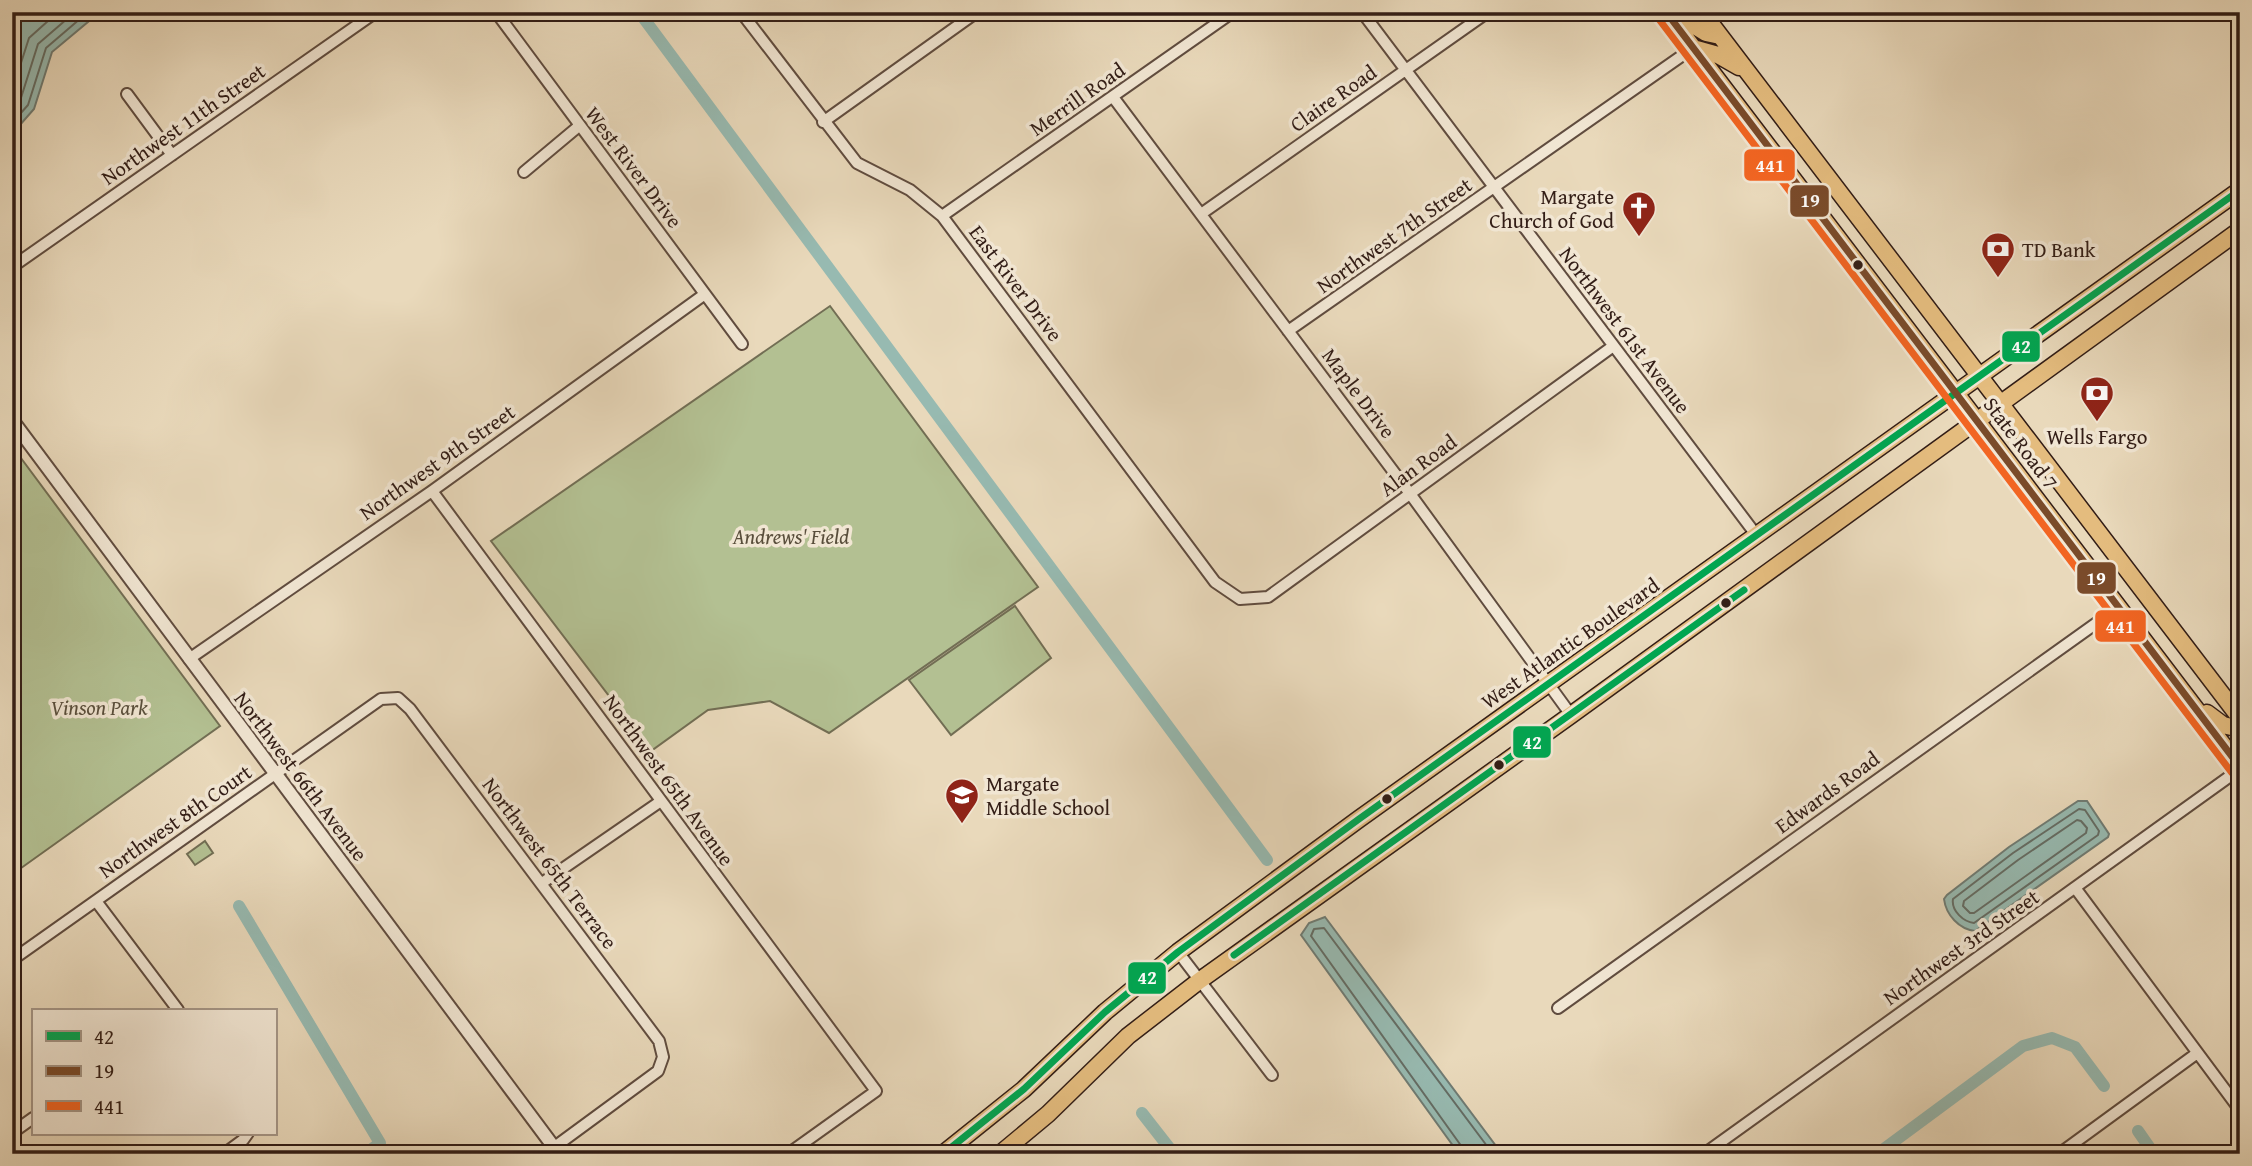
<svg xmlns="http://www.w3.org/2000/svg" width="2252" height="1166" font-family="'Gentium Book Plus',serif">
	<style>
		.green { fill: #b3c092; stroke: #726e54; stroke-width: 2 }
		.water { fill: #97bab1; stroke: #6f7b73; stroke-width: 2 }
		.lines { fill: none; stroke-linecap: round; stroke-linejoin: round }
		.shore { stroke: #646c64; stroke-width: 2 }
		.canal { stroke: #97bab1; stroke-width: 12 }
		.minor-casing { stroke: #604c3f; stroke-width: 14 }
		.tertiary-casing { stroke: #604c3f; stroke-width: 16 }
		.primary-casing { stroke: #321d16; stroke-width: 19 }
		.minor { stroke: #f1e6d3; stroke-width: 10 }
		.tertiary { stroke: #f1e6d3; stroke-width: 12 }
		.primary { stroke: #e4bc7e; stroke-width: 16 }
		.bus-1-casing { stroke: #f1e6d3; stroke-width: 12 }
		.bus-2-casing { stroke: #f1e6d3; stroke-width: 12 }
		.bus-3-casing { stroke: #f1e6d3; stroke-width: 12 }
		.bus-1 { stroke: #00a651; stroke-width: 7 }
		.bus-2 { stroke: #7a4b2a; stroke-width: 7 }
		.bus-3 { stroke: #f26522; stroke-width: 7 }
		.bus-dot { fill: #321d16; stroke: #f1e6d3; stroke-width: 2.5 }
		.labels { text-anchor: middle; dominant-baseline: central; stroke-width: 7; stroke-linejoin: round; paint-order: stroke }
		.street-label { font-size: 21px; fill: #321d16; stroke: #f1e6d3 }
		.poi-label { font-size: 21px; fill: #321d16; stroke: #f1e6d3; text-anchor: start }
		.park-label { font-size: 21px; font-style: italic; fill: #594e3b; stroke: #f1e6d3 }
		.line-badge { stroke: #f1e6d3; stroke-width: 2.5 }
		.badge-label { font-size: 19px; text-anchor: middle; font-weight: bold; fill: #fff }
	</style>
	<rect width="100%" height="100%" fill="#e9d9bb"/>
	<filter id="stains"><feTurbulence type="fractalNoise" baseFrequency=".00286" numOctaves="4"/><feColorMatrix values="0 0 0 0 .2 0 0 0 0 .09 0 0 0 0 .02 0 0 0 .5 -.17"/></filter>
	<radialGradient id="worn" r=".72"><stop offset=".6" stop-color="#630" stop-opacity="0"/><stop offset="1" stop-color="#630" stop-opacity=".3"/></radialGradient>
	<!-- green -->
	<path class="green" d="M830,306l208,281 -209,146 -59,-32 -62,9 -57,41 -160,-210z
		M12,446l208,280 -203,145 -5,-6z
		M1015,606l36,52 -100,77 -42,-55z
		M205,841l8,12 -18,12 -8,-11z"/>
	<!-- water -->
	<path class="water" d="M12,12h96l-14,5 -42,35 -18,57 -22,25z
		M2078,801h9l22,33 -1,3 -133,94c-16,-2 -29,-16 -31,-32l3,-4 62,-48z
		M1325,917l177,237h-43l-158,-219 8,-12z"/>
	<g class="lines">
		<!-- shore -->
		<path class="shore" d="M12,91l17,-53 29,-26
			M12,110l8,-9 18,-57 37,-32
			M12,123l16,-18 18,-57 42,-36
			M2079,809l6,1 14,21 -1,4 -124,88c-10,-1 -23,-12 -21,-24l60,-46z
			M2077,820l4,1 6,7 -1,5 -112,80h-4l-7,-7 1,-5 54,-41z
			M1464,1154l-2,-7 -151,-211 3,-7 10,-1 169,226"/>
		<!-- canal -->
		<path class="canal" d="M639,12l628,848
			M239,906l141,237 -15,11
			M1142,1113l32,41
			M2138,1131l16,23
			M1877,1154l146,-108 29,-8 23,9 29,39"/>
		<!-- minor casing -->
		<g class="minor-casing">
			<path id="minor" d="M496,12l246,332
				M741,12l116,151 53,27 32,26 273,366 25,17 28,-2 344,-250
				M1362,12l395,524
				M127,94l45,61
				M1113,97l298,398 160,220
				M823,122l154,-110
				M524,172l55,-46
				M1201,214l287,-202
				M942,216l291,-204
				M12,267l364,-255
				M1288,331l405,-283
				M432,491l444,600 -88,63
				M189,659l243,-168 273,-197
				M542,883l119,-82
				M2076,889l164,221
				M96,901l82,109
				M1178,952l94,123
				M12,960l369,-261 17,-1 12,11 249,332 4,16 -5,14 -113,83
				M1558,1008l561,-401
				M12,1133l21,-15
				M224,1154l19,-14 5,-7
				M1704,1154l536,-385
				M2059,1154l137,-100"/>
		</g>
		<!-- tertiary casing -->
		<g class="tertiary-casing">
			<path id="tertiary" d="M12,420l547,734"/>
		</g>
		<!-- primary casing -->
		<g class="primary-casing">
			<path id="primary" d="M1666,12l574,755
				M1672,12l34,21 14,3
				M1702,12l538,706
				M1693,48l25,7 21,12
				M2207,713l16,12 17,4
				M943,1154l81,-65 81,-77 73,-60 181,-133 881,-629
				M1000,1154l48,-40 80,-78 71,-55 372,-266 669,-485"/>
		</g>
		<!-- minor -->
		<use href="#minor" class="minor"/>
		<!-- tertiary -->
		<use href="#tertiary" class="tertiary"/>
		<!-- primary -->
		<use href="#primary" class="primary"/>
		<!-- bus-1 casing -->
		<g class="bus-1-casing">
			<path id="bus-1" d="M1234,955l510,-365
				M943,1154l81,-65 81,-77 73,-60 181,-133 881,-629"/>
		</g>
		<!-- bus-2 casing -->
		<g class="bus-2-casing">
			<path id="bus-2" d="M1666,12l574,755"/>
		</g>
		<!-- bus-3 casing -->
		<g class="bus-3-casing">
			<path id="bus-3" d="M1658,18l574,755"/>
		</g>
		<!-- bus-1 -->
		<use href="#bus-1" class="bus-1"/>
		<!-- bus-2 -->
		<use href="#bus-2" class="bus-2"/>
		<!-- bus-3 -->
		<use href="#bus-3" class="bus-3"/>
	</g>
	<!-- icons -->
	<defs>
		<g id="church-pin" transform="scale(1.75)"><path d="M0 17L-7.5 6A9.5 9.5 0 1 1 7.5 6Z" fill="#8f2418" stroke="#f1e6d3"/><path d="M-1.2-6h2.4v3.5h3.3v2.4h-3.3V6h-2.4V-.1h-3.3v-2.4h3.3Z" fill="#fff"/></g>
		<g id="bank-pin" transform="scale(1.75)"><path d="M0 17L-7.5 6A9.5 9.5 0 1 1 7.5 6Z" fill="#8f2418" stroke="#f1e6d3"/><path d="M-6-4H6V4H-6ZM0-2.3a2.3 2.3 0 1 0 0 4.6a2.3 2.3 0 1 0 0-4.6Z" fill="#fff"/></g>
		<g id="school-pin" transform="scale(1.75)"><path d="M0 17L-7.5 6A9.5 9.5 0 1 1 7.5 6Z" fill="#8f2418" stroke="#f1e6d3"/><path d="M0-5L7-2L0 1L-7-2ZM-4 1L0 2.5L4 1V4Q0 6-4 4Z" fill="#fff"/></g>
	</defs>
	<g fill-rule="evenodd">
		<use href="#church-pin" x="1639" y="208"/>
		<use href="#bank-pin" x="1998" y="249"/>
		<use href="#bank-pin" x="2097" y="393"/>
		<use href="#school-pin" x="962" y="795"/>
	</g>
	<!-- markers -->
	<g class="bus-dot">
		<circle cx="1858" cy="265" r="6"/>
		<circle cx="1726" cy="603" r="6"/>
		<circle cx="1499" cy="765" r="6"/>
		<circle cx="1387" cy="799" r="6"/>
	</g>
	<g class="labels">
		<!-- street labels -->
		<g class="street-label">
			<text transform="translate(1333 98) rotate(-35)">Claire Road</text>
			<text transform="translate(1077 99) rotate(-35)">Merrill Road</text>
			<text transform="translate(183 124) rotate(-35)">Northwest 11th Street</text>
			<text transform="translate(634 167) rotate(53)">West River Drive</text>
			<text transform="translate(1394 235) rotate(-35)">Northwest 7th Street</text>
			<text transform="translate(1016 283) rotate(53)">East River Drive</text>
			<text transform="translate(1625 330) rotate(53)">Northwest 61st Avenue</text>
			<text transform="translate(1359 393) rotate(53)">Maple Drive</text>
			<text transform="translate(2021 443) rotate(53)">State Road 7</text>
			<text transform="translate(437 462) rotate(-35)">Northwest 9th Street</text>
			<text transform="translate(1418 465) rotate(-36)">Alan Road</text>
			<text transform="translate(1570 643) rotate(-35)">West Atlantic Boulevard</text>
			<text transform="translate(301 776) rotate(53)">Northwest 66th Avenue</text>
			<text transform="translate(669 780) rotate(54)">Northwest 65th Avenue</text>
			<text transform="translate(1827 792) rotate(-36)">Edwards Road</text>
			<text transform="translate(175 821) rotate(-35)">Northwest 8th Court</text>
			<text transform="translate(550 863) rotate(53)">Northwest 65th Terrace</text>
			<text transform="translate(1961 947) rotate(-35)">Northwest 3rd Street</text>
		</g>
		<!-- poi labels -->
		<g class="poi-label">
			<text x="1614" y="196" text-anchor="end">Margate<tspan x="1614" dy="24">Church of God</tspan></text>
			<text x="2022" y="249">TD Bank</text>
			<text x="2097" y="436" text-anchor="middle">Wells Fargo</text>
			<text x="986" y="783">Margate<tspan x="986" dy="24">Middle School</tspan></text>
		</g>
		<!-- park labels -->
		<g class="park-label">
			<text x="791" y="536">Andrews' Field</text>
			<text x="99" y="707">Vinson Park</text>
		</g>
	</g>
	<g class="line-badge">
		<rect x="1743" y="148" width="53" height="34" rx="7" fill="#f26522"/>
		<rect x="1789" y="184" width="41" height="34" rx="7" fill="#7a4b2a"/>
		<rect x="2001" y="330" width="40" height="33" rx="7" fill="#00a651"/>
		<rect x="2076" y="561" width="41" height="34" rx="7" fill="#7a4b2a"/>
		<rect x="2094" y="609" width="53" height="34" rx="7" fill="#f26522"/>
		<rect x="1512" y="725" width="40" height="34" rx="7" fill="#00a651"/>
		<rect x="1127" y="961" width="40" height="34" rx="7" fill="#00a651"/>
	</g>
	<g class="badge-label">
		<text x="1770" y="172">441</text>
		<text x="1810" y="207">19</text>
		<text x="2021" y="353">42</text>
		<text x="2096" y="585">19</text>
		<text x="2120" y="633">441</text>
		<text x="1532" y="749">42</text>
		<text x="1147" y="984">42</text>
	</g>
	<!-- margin -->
	<rect width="2252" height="1166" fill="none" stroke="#e9d9bb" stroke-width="42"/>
	<rect x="14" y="14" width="2224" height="1138" fill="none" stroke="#321d16" stroke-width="3.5"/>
	<rect x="21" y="21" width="2210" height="1124" fill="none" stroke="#321d16" stroke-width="2"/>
	<!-- legend -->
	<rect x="32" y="1009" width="245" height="126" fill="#f1e6d3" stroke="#a59687" stroke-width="2"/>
	<rect x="46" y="1031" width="35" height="10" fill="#00a651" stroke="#a59687" stroke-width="2"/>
	<text x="94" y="1044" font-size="21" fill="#321d16">42</text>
	<rect x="46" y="1066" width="35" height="10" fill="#7a4b2a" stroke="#a59687" stroke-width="2"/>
	<text x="94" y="1078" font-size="21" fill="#321d16">19</text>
	<rect x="46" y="1101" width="35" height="10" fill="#f26522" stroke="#a59687" stroke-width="2"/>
	<text x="94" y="1114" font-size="21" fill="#321d16">441</text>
	<rect width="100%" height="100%" filter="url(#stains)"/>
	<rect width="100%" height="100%" fill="url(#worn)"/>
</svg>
